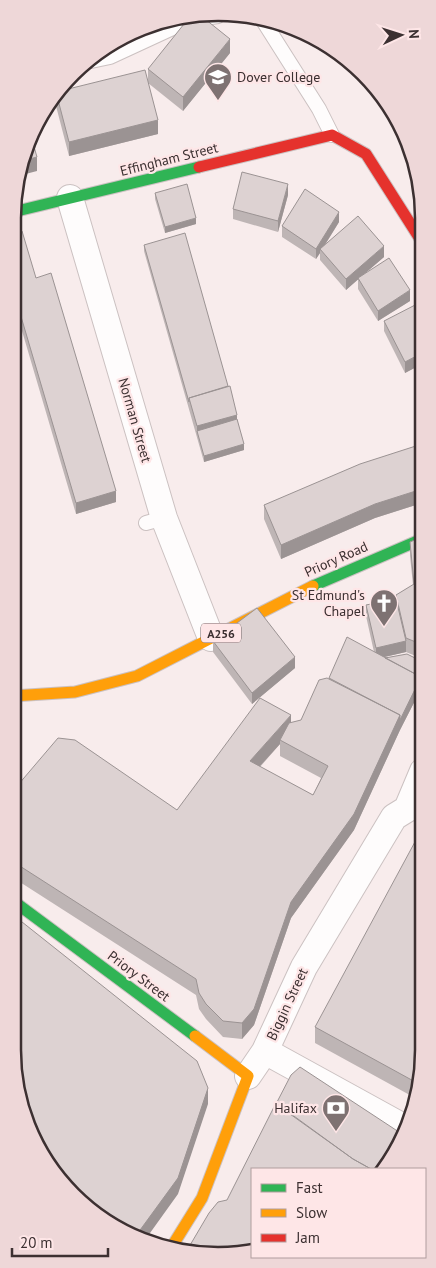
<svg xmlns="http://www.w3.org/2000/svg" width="436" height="1268" font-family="'PT Sans',sans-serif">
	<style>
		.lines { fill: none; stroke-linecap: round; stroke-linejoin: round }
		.lane-casing { stroke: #cbc1c1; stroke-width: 16 }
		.street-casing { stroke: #cbc1c1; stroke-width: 28 }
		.fast-casing { stroke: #cbc1c1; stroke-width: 13 }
		.slow-casing { stroke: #cbc1c1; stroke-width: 13 }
		.jam-casing { stroke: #cbc1c1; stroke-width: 13 }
		.lane { stroke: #fefcfc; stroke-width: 14 }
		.street { stroke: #fefcfc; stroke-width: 26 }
		.fast { stroke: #30b455; stroke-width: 11 }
		.slow { stroke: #ff9f0a; stroke-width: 11 }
		.jam { stroke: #e5322d; stroke-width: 11 }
		.wall { fill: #beb5b5; fill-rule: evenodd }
		.shaded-wall { fill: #9b9393 }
		.building { fill: #ddd2d2; stroke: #9b9393 }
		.labels { text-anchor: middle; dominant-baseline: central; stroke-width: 4.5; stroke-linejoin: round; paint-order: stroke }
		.shield { fill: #fee6e7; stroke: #766768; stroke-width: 1 }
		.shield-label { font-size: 12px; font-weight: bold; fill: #3c3031 }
		.poi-label { font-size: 14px; fill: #3c3031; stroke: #fee6e7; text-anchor: end }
		.street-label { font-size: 14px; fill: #3c3031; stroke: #fee6e7 }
		.rim { fill: none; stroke: #3c3031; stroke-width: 2.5 }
	</style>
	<rect width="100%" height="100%" fill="#f8ecec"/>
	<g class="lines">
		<!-- lane casing -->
		<g class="lane-casing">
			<path id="lane" d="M262,19l57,90 13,26
				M190,20l28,-4
				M91,61l19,-4 80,-37 3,-6
				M146,523l18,-5"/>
		</g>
		<!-- street casing -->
		<g class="street-casing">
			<path id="street" d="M70,198l94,320 47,120
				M265,1051l140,77
				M248,1076l17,-25 39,-84 90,-150 13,-8 16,-38"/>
		</g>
		<!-- fast casing -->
		<g class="fast-casing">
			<path id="fast" d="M13,212l186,-45
				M313,586l109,-47
				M12,900l183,136"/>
		</g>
		<!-- slow casing -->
		<g class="slow-casing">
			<path id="slow" d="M12,696l63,-4 62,-16 176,-90
				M171,1248l31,-50 46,-122 -53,-40"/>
		</g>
		<!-- jam casing -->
		<g class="jam-casing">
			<path id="jam" d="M199,167l133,-32 34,19 56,88"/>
		</g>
		<!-- lane -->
		<use href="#lane" class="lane"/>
		<!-- street -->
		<use href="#street" class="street"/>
		<!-- fast -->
		<use href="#fast" class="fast"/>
		<!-- slow -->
		<use href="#slow" class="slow"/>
		<!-- jam -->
		<use href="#jam" class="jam"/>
	</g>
	<!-- wall -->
	<path class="wall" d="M230,53l-47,58 -35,-28 10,51 -89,22 -13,-50v-14l92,-10v-13z
		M155,193l41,31 -31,9 -10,-34z
		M288,195l-10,37 -45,-13v-10z
		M339,222l-14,23 59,12 -20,17 46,27 -32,20 -20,-32v-10l-12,11 -26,-30v-7l-4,6 -34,-22v-11z
		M12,234l24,44 80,224 -40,12 -64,-217z
		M144,245l93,174 7,31 -40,12 -60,-211z
		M422,308v56l-17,9 -21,-42v-10z
		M422,444v59l-47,15 -94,41 -17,-40v-14z
		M422,537l1,122 -17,-7 -22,5 39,5v23l-23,45 -46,100 -63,88 -37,107 -12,14 -19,-2 -17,-18 -7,-10 -3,-14 -184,-118v-85l165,18 124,-90 28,-42 45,-26 -8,-36v-11l30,-6v-4l17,-10 -3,-29v-14zM280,744v12l41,22 -8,17 -53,-28z
		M213,641l82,27 -43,36 -39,-52z
		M315,1027l109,23 -7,49 -102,-56z"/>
	<!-- shaded-wall -->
	<path class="shaded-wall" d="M230,39v14l-47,58v-14z
		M158,120v14l-89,22v-14z
		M37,157v14l-19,5 1,-11 2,-4z
		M288,184v11l-10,37v-11z
		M339,212v10l-18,29 -1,-2v4l-4,6v-10z
		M196,218v6l-31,9v-6z
		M384,246v11l-38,33v-11z
		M410,290v11l-32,20v-10z
		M422,353v11l-17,9v-11z
		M237,415v11l-40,5v-5z
		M244,444v6l-40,12v-6z
		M422,489v14l-47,15 -94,41v-14l94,-41z
		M116,491v11l-40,12v-11z
		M406,641v11l-30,7v-11z
		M295,657v11l-43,36v-11z
		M421,677l2,2v6l-23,45 -46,100 -63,88 -37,107 -12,14v-16l49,-121z
		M291,715v16l-11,9v4l-30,33v-16z
		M208,1088v16l-30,90 -33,46 -10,-3z"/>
	<!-- building -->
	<path class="building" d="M192,14l8,1 30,24 -47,58 -35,-28z
		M145,70l13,50 -89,22 -13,-50z
		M32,140l5,17 -16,4z
		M242,172l46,12 -10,37 -45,-12z
		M187,184l9,34 -31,9 -10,-34z
		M305,189l34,23 -23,37 -34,-23z
		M358,216l26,30 -38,33 -26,-30z
		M22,231l14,47 15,-5 65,218 -40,12 -64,-217v-52z
		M185,233l43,153 -39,12v4l-45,-157z
		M389,258l21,32 -32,21 -20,-33z
		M419,303l3,5v45l-17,9 -21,-41z
		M230,386l7,29 -40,11 -8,-28z
		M237,419l7,25 -40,12 -7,-25z
		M422,444v45l-47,15 -94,41 -17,-40 96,-41z
		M422,537l1,108 -17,-7 -10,-43 18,-11 -4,-42z
		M396,599l10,42 -30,7 -10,-43z
		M257,608l38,49 -43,36 -39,-52z
		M347,637l74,40 -21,43v-5l-71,-37z
		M407,654l16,8v17l-2,3v-5l-36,-19z
		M327,678l73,37 -46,99 -63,88 -37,107 -12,14 -19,-2 -17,-17 -7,-11 -3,-14 -184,-118v-69l46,-54 17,2 102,70 83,-112 31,17 -41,46 63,34 15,-29 -48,-26 9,-17 12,-3 18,-40z
		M423,827l1,223 -5,34 -104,-57z
		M12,914l185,147 11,27 -30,90 -43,59 -8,-3 -63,-48 -36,-58 -16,-78z
		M300,1067l102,67 -13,30 -5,5h-13l-18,-10 -77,-55 15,-29z
		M276,1103l77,56 18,10h-119v81l-61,4 -5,-2 23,-39 9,-11 9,-2z"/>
	<!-- icons -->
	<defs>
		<g id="school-pin" transform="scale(1.4375)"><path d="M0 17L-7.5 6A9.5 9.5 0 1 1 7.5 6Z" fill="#7e7272" stroke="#fee6e7"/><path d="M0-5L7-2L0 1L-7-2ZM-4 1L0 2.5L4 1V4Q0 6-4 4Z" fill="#fff"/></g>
		<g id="church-pin" transform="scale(1.4375)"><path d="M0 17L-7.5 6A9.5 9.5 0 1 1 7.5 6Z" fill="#7e7272" stroke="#fee6e7"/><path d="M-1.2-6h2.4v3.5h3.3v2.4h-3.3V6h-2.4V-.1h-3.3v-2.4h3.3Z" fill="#fff"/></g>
		<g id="bank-pin" transform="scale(1.4375)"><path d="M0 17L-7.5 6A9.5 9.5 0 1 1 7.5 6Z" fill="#7e7272" stroke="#fee6e7"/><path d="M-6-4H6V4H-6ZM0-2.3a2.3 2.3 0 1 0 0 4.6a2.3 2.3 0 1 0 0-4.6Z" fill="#fff"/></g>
	</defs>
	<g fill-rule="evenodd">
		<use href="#school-pin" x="218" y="77"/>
		<use href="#church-pin" x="384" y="603"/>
		<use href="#bank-pin" x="336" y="1108"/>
	</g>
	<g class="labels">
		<!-- shield labels -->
		<rect class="shield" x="201" y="623.5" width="40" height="19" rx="4"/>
		<g class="shield-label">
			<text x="221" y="633">A256</text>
		</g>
		<!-- poi labels -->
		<g class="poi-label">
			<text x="237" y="77" text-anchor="start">Dover College</text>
			<text x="365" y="595">St Edmund's<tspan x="365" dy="16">Chapel</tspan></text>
			<text x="317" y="1108">Halifax</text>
		</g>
		<!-- street labels -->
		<g class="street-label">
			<text transform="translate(169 159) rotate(-14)">Effingham Street</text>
			<text transform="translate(135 420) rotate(74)">Norman Street</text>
			<text transform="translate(336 559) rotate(-24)">Priory Road</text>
			<text transform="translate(139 976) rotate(37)">Priory Street</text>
			<text transform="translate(287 1004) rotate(-65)">Biggin Street</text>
		</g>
	</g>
	<!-- crop -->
	<path d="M0 0H436V1268H0ZM218 21H218A197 197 0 0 1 415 218V1050A197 197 0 0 1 218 1247H218A197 197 0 0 1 21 1050V218A197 197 0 0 1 218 21Z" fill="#eed7d8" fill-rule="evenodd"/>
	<path class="rim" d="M218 21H218A197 197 0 0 1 415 218V1050A197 197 0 0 1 218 1247H218A197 197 0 0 1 21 1050V218A197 197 0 0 1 218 21Z"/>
	<!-- legend -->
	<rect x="251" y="1168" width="175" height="90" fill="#fee6e7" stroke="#b09d9e"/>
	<rect x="261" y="1184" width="25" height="8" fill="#30b455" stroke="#b09d9e"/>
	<text x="296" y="1193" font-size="15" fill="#3c3031">Fast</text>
	<rect x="261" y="1209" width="25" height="8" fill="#ff9f0a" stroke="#b09d9e"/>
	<text x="296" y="1218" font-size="15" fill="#3c3031">Slow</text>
	<rect x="261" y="1234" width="25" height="8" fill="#e5322d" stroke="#b09d9e"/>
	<text x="296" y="1243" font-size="15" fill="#3c3031">Jam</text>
	<!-- north arrow -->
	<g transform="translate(401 35) rotate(86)" stroke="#fee6e7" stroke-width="4" paint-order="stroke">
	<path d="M0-4L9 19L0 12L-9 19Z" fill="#3c3031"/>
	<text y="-8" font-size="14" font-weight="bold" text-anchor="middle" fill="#3c3031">N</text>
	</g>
	<!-- scale -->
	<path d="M12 1248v8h96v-8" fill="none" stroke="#3c3031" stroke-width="2.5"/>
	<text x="20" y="1248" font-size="15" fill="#3c3031" stroke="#fee6e7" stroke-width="4" paint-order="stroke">20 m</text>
</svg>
